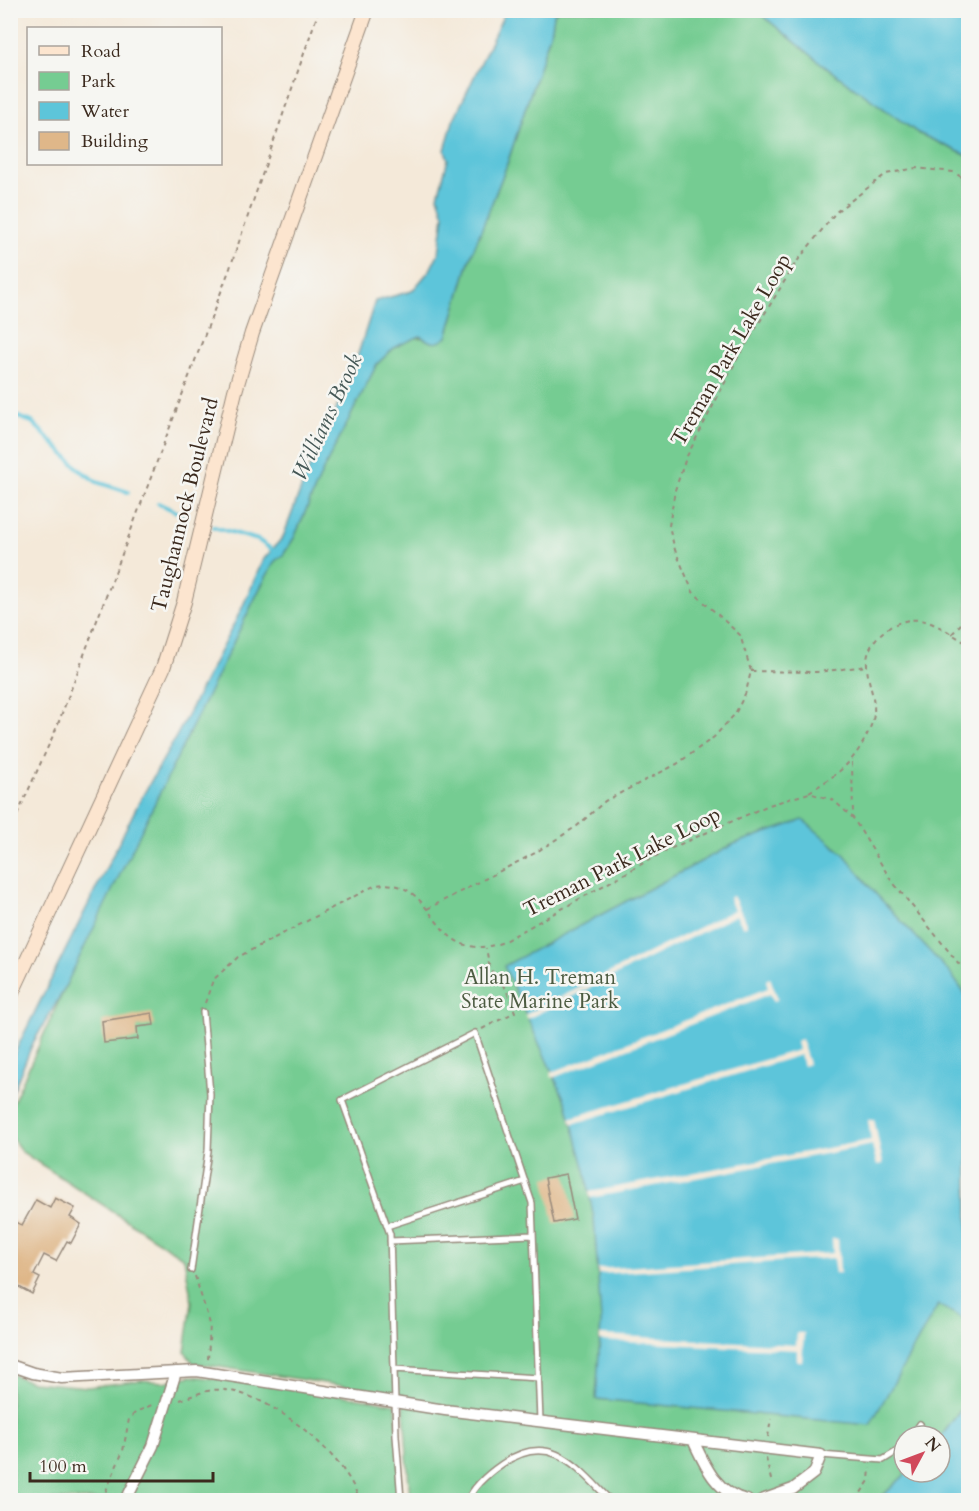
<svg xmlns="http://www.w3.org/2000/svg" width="979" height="1511" font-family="Cardo,serif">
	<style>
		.green { fill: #75cc92; stroke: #587b58; stroke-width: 1.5 }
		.water { fill: #5dc5da; stroke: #4c787c; stroke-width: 1.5 }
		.pier { fill: #f4e9d9 }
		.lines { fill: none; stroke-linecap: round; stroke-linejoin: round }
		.stream { stroke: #5dc5da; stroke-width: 4 }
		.building { fill: #dfb789 }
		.service-casing { stroke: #988a7c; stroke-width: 8 }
		.minor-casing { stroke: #988a7c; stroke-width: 13 }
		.secondary-casing { stroke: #988a7c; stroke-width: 16 }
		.path { stroke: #988a7c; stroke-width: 2; stroke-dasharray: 4.5 4.5; stroke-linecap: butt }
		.service { stroke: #fff; stroke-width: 5 }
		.minor { stroke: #fff; stroke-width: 10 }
		.secondary { stroke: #fce5cf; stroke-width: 14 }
		.labels { text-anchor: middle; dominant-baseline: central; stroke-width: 5; stroke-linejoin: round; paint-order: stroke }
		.street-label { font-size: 21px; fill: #3b2a1e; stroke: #f6f6f2 }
		.park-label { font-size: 21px; fill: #4c5b41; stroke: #f6f6f2 }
		.water-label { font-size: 22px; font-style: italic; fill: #455856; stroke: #f6f6f2 }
	</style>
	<rect width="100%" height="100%" fill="#f6f6f2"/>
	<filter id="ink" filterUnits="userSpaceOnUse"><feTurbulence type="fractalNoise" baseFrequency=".0167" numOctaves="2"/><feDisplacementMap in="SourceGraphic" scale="12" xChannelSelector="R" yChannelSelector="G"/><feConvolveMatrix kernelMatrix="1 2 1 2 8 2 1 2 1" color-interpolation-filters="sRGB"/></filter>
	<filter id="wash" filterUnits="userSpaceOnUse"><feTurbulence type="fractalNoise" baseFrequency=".008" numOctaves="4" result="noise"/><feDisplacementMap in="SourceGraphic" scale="24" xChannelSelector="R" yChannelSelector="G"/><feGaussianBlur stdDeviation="1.35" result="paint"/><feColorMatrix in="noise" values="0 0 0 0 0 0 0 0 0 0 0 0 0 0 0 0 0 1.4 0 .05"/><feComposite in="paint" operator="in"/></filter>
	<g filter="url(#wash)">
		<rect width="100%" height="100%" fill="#f4e9d9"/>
		<!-- green -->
		<path class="green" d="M558,10l199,1 70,57 91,65 50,23v1244l-28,38 -36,-2v36h4l-30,28h-468l-7,-105 -210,-32 -8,-11 7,-50 -8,-44 -162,-106 -11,-15v-30l69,-153 179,-364 16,-29 8,-6 11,-17 30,-70 53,-104 18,-17 17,-9 35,-1 22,-76 37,-94 46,-139 2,-14z
			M10,1374l22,8 56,5 53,-7 23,2 27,-6 88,9 117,19 5,96h-390z"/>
		<!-- water -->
		<path class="water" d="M506,10l52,1 -4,3 -2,14 -46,139 -37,94 -22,76c-11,9 -16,6 -27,-1l-25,11 -18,17 -53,104 -30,70 -11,17 -8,6 -16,29 -198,405 -28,48 -22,53v-36l127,-256 39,-69 64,-125 22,-50 20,-23 24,-64 43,-94 25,-78 37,-10 18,-21 9,-18 5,-37 -6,-19 10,-37 -3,-9 8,-29z
			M757,11h211v145l-50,-23 -91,-65z
			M803,820l42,35 30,38 75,80 18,25v323l-30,-16 -68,120 -274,-26 5,-78 -7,-102 -9,-49 -19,-67 -62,-137 230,-122z
			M968,1400v100h-90l30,-28h32v-34z"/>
		<!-- pier -->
		<path class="pier" d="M733,896l14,29 -4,2 -7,-12 -209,104 -2,-4 209,-105 -5,-12z
			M770,978l8,21 -4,2 -4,-7 -218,84 -2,-5 218,-85 -2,-8z
			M801,1039l8,25 -6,2 -3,-11 -228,69 -2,-6 228,-68 -2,-9z
			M874,1119l9,45 -6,1 -5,-20 -282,53 -1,-6 282,-52 -3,-20z
			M832,1239h6l2,34h-5l-2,-15 -235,16v-5l235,-16z
			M797,1333h7l-2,29h-5v-12l-197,-9v-6l196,10z"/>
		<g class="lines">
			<!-- stream -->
			<path class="stream" d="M10,414l22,8 48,48 17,12 31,10
				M158,503l23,11
				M214,527l44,13 16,11"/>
		</g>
		<g id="blocks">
			<!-- building -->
			<path class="building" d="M152,1013l2,12 -17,2 1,12 -34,4 -2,-22z
				M566,1174l9,45 -21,4 -9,-45z
				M55,1198l20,10 -5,9 11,7 -10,19 -4,-2 -11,20 -12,-6 -10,20 6,3 -8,16 -22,-12v-62l12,5 14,-25 14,8z"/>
		</g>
	</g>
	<g filter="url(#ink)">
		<use href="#blocks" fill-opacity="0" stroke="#988a7c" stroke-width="1.5"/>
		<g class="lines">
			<!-- service casing -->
			<g class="service-casing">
				<path id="service" d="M387,1226l138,-45
					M390,1241l143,-6
					M191,1270l17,-119 2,-57 -7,-82
					M394,1369l145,9
					M912,1436l8,-12
					M821,1455l62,5 21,-13
					M401,1500l-5,-64 -6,-202 -48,-134 133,-67 57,170 8,218
					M468,1500c6,-15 21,-27 34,-36 49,-34 75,3 108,36"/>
			</g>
			<!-- minor casing -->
			<g class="minor-casing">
				<path id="minor" d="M10,1365l23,8 29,5 135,-7 248,39 376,45 -7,18 -21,16 -31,11
					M693,1440c12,26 24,54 54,60
					M126,1500l27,-54 23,-74"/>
			</g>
			<!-- secondary casing -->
			<g class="secondary-casing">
				<path id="secondary" d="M10,997l153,-329 21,-66 51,-211 17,-58 115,-323"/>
			</g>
			<!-- path -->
			<path class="path" d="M952,634l16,-18
				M751,671l66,1 50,-6
				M852,762l1,54
				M809,792c32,-19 49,-33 63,-69 7,-20 -5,-39 -5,-58 -2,-29 35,-53 61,-43 14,5 28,15 40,22
				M10,831l46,-102 174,-461 89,-258
				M427,909l108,-56 42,-27 28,-25 72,-37 37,-27 21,-23 11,-22 5,-21 -11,-36 -47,-43 -18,-42 -6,-24 6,-36 11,-32 51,-99 58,-95 41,-52 50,-38 30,-6 37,4 15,9
				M205,1003l8,-23 25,-23 138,-72c63,-10 52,82 125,58l164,-92 104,-46 40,-12 24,7 20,18 38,62 77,95
				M482,1029l33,-17 -9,-23 -16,-20 -4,-21
				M195,1276l15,48 -2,36
				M180,1400c16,-5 27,-12 45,-10 47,5 121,65 134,110
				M768,1437l3,-18
				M766,1458l6,26
				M102,1500l21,-49 6,-32 7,-7 18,-8
				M856,1500l13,-19 1,-13"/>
			<!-- service -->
			<use href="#service" class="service"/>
			<!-- minor -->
			<use href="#minor" class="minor"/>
			<!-- secondary -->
			<use href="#secondary" class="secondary"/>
		</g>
	</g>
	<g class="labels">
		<!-- street labels -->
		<g class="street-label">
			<text transform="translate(731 350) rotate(-60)">Treman Park Lake Loop</text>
			<text transform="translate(185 505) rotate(-76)">Taughannock Boulevard</text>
			<text transform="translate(622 862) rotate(-27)">Treman Park Lake Loop</text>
		</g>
		<!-- park labels -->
		<g class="park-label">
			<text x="540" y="977">Allan H. Treman<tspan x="540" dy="24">State Marine Park</tspan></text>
		</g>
		<!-- water labels -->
		<g class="water-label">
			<text transform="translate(327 417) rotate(-65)">Williams Brook</text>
		</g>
	</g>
	<!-- margin -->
	<rect width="979" height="1511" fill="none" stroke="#f6f6f2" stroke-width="36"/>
	<!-- legend -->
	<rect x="27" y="27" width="195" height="138" fill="#f6f6f2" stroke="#aba49d" stroke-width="1.5"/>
	<rect x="39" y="46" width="30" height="9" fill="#fce5cf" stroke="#aba49d" stroke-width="1.5"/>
	<text x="81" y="57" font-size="18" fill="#3b2a1e">Road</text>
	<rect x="39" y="72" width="30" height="18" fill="#75cc92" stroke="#aba49d" stroke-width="1.5"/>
	<text x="81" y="87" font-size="18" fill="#3b2a1e">Park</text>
	<rect x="39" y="102" width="30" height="18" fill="#5dc5da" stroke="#aba49d" stroke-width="1.5"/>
	<text x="81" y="117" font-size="18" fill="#3b2a1e">Water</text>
	<rect x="39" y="132" width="30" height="18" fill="#dfb789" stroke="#aba49d" stroke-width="1.5"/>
	<text x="81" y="147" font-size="18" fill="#3b2a1e">Building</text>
	<!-- north arrow -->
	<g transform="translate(922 1454) rotate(49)"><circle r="28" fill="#f6f6f2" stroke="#aba49d" stroke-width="1.5"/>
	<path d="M0-4.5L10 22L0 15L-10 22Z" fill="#d1495b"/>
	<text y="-9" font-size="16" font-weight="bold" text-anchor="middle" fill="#3b2a1e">N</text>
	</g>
	<!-- scale -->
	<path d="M30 1472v9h183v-9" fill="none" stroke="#3b2a1e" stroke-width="3"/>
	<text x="39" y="1472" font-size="18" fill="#3b2a1e" stroke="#f6f6f2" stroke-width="4.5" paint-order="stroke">100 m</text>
</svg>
